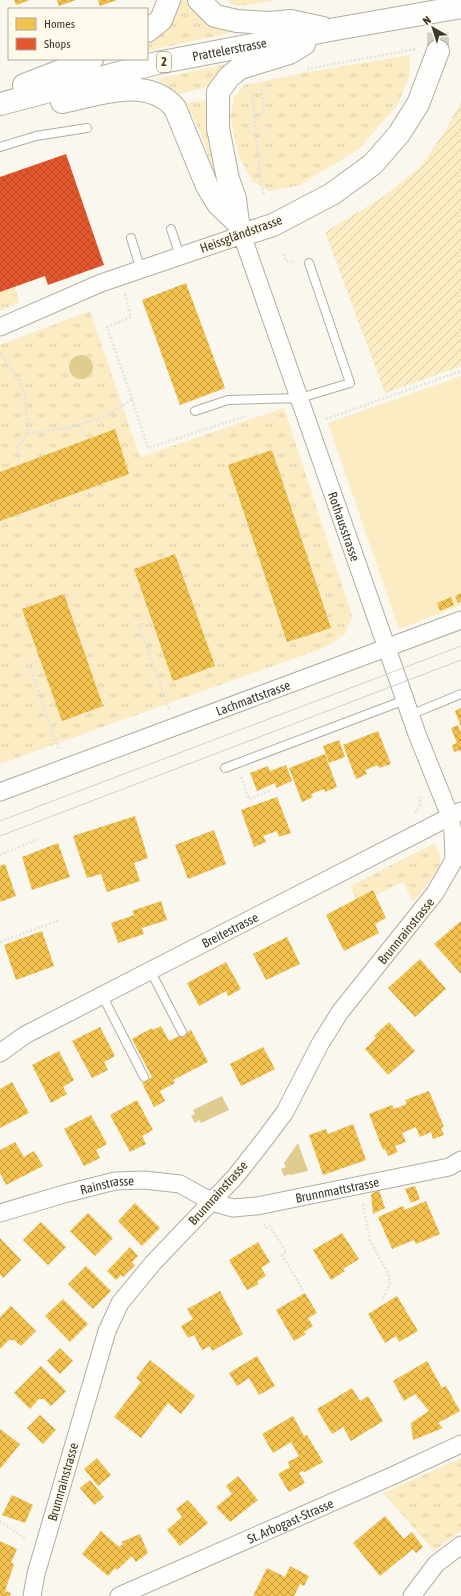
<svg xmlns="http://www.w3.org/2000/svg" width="461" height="1596" font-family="'Asap Condensed',sans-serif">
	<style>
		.grass { fill: url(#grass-tufts) }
		.garden { fill: url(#garden-furrows) }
		.pitch { fill: #fbecc3 }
		.water { fill: #e1cc90 }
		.homes { fill: url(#homes-cross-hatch) }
		.shops { fill: url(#shops-cross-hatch) }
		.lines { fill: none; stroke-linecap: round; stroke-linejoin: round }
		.secondary-tunnel { stroke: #d4d1c7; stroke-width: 22; stroke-dasharray: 22 11; stroke-linecap: butt }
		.lane-casing { stroke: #b0ada3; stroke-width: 10 }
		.street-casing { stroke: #b0ada3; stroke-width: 19 }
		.secondary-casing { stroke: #b0ada3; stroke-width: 24 }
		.primary-casing { stroke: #b0ada3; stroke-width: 24 }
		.path { stroke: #e4e3e0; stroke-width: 2.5; stroke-dasharray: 2 2; stroke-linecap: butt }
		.lane { stroke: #fefefc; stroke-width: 8 }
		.street { stroke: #fefefc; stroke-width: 17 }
		.secondary { stroke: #fefefc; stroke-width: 22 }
		.primary { stroke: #fefefc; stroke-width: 22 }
		.tram { stroke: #d1d0cd; stroke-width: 1 }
		.primary-bridge-casing { stroke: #b0ada3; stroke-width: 24; stroke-linecap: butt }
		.primary-bridge { stroke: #fefefc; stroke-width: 22 }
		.labels { text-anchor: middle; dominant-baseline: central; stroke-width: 4; stroke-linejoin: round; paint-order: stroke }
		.shield { fill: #fef9ea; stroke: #777264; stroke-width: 1 }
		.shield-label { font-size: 12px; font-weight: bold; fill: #3d382a }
		.street-label { font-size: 13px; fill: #3d382a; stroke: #fef9ea }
	</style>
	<defs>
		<pattern id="grass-tufts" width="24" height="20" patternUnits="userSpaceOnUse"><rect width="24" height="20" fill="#fbecc3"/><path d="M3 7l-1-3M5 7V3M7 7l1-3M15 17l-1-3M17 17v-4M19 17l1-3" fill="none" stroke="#d8cba8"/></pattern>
		<pattern id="garden-furrows" width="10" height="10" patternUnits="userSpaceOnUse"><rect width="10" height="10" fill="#fbecc3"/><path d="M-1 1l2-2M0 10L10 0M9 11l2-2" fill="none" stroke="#d8cba8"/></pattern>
		<pattern id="homes-cross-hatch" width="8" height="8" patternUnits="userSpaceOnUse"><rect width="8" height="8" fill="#f2c14e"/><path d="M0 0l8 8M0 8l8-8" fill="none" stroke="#c59e41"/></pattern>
		<pattern id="shops-cross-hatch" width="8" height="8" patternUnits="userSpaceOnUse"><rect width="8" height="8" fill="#e4572e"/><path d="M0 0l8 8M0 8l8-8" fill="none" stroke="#ba4927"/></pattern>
	</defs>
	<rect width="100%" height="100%" fill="#faf7ee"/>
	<!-- grass -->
	<path class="grass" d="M181,0h11l38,30v3l-83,18v-6c20,-13 27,-22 34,-45z
		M226,0h53l-40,6 -6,-1z
		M410,55v19l-12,30 -39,45 -59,36 -31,6 -17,-10 -13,-25 -9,-39 4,-19 10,-13 64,-13z
		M227,64l-1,3 -15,19 -32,8 -23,-15z
		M207,100v28l13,48 -4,1 -15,-43 -15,-31z
		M15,287l4,16 -19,8v-19z
		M90,311l50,146 144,-49 68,208 -7,18 -19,13 -326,117v-419z
		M433,844c5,5 9,12 7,20 -1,7 -21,31 -27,38l-10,-20 -28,13 -2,-5 -17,9 -6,-13z
		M461,1458v73l-27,20 -51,-58z"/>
	<!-- garden -->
	<path class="garden" d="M461,102v264l-76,27 -60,-161 58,-35 38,-31 24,-35z"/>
	<!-- pitch -->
	<path class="pitch" d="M461,376v229l-62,24 -71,-206z"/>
	<!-- water -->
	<path class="water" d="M69 367a12 12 0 1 1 24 0a12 12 0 1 1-24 0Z
		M222,1096l7,14 -28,13 -2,-3 -4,3 -4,-7 4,-2 -2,-4z
		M298,1143l10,28 -18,4 -1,-1 -5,2 -3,-7 5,-2 -2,-4z"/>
	<!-- homes -->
	<path class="homes" d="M14,0h16l-14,5z
		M57,0h19l-17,6z
		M98,0h19l-17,6z
		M186,283l39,105 -45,17 -38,-105z
		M115,429l14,45 -129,47v-49z
		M272,450l59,178 -44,14 -59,-177z
		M175,554l40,112 -42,15 -39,-112z
		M461,593v9l-3,1 -3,-7z
		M64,594l39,112 -41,15 -40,-112z
		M451,597l3,8 -14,6 -3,-8z
		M461,708v19l-6,-16z
		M458,725l3,8v20l-1,-3 -6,2 -2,-7 5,-2 -6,-15z
		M378,731l13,33 -12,4 -1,-3 -13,5 2,4 -11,5 -13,-34z
		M339,740l6,17 -16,6 -6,-17z
		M325,754l12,33 -12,5 -1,-3 -13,5 2,3 -11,5 -13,-34z
		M286,765l6,16 -16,7 -1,-5 -18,8 -7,-18 18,-7 2,5z
		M277,797l14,36 -12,4 -2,-6 -14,5 3,6 -12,5 -13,-37z
		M135,816l13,42 -14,5 6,18 -33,11 -6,-18 -14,4 -14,-42z
		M214,830l12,34 -38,15 -13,-34z
		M58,843l12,34 -38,13 -10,-33z
		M5,864l11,32 -16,6v-36z
		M373,890l13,28 -11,6 4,9 -35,18 -18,-36z
		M161,901l6,19 -25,8 2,6 -26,9 -7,-20 23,-8 -2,-4z
		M461,921v53l-27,-30z
		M42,931l12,35 -38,14 -12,-35z
		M287,937l13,27 -34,16 -13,-26z
		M420,959l26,30 -31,28 -27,-29z
		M226,962l15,27 -13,7 -2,-5 -27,15 -12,-23z
		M389,1022l26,29 -27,24 -23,-26 11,-11 -2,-2z
		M161,1026l8,15 22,-11 17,32 -35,18 2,3 -15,8 5,10 -11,6 -12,-24 10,-6 -20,-38 20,-11 1,2z
		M100,1027l15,29 -11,6 4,8 -16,8 -20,-37z
		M263,1047l12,22 -34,17 -11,-22z
		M59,1051l15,29 -11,7 4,7 -16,9 -19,-38z
		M12,1082l17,31 -29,15v-39z
		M429,1091l15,36 -3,1 3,7 -11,4 -2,-7 -11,5 -4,-10 -14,6 4,9 -11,4 3,6 -10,4 -3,-7 -2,1 -14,-36 23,-9 2,4 13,-5 -2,-4z
		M137,1100l16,30 -11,6 4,8 -16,8 -20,-37z
		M91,1115l16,29 -11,6 4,8 -16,8 -20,-37z
		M353,1124l13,36 -43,15 -14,-40 17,-6 2,5z
		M15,1142l9,15 10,-6 9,15 -37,19 -6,-12v-23z
		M415,1186l5,13 -9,4 -6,-14z
		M379,1190l6,18 -12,6 -2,-20z
		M426,1201l14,33 -24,10 -2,-4 -22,9 -14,-32 25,-11 2,4z
		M135,1203l25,25 -18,18 -24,-25z
		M88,1213l25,25 -18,18 -25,-25z
		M41,1222l25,25 -18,18 -25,-25z
		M342,1233l17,26 -16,10 2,2 -14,9 -18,-30z
		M0,1238l21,22 -18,18 -3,-4z
		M258,1242l12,20 -9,6 5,8 -9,5 2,3 -12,6 -18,-30z
		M130,1247l8,9 -6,6 3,3 -12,12 -2,-2 -5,5 -9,-9z
		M86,1266l25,25 -18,18 -25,-25z
		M220,1291l23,43 -31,17 -2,-5 -8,4 -8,-15 -6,3 -7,-12 12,-7 -6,-10z
		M305,1293l12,20 -9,5 5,8 -9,6 2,2 -12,7 -18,-31z
		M397,1296l21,35 -19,11 -3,-6 -11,7 -17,-29z
		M63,1299l25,25 -18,18 -25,-26z
		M11,1306l25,25 -15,15 -7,-6h-5l-9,9v-32z
		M60,1348l13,13 -13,13 -13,-13z
		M257,1356l18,30 -16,9 -10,-17 -12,8 -8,-13z
		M150,1360l45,36 -14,18 -13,-11 -27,35 -27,-21 27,-35 -5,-4z
		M427,1361l15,27 4,-2 14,25 -22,12 5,5 -30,12 -2,-17 18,-12 -14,-17 -11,7 -11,-20z
		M41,1366l25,25 -15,15 -7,-7h-5l-9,10 -16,-16z
		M352,1388l8,13 8,-5 15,25 -32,20 -8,-14 -11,7 -15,-25z
		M40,1415l16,15 -13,14 -16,-16z
		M293,1416l11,20 3,-1 16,27 -18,10 -2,-1 -4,2 6,10 -16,9 -11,-18 12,-7 -2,-5 11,-6 -8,-14 -18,11 -11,-19z
		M0,1429l20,15 -20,25z
		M97,1458l14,17 -13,11 -14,-17z
		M238,1476l20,24 -28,22 -14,-15 16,-13 -6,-8z
		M90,1480l14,17 -10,8 -14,-17z
		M12,1495l21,10 -8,18 -23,-8z
		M188,1500l20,23 -28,23 -13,-16 15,-13 -6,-8z
		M385,1516l19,23 8,-7 11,15 -7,6 -3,-4 -33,27 -27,-33z
		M101,1531l18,16 4,-3 -2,-2 19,-8 8,19 -12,9 -4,-6 -15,14 -2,-2 -7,8 -26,-22z
		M0,1541l17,8 -6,14 3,1 -9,27 6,2 -1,3h-10z
		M290,1566l19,10 -5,10 -4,-2 -6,12h-41l14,-28 18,9z"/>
	<!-- shops -->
	<path class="shops" d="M66,154l38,111 -56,20 -3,-9 -45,16v-115z"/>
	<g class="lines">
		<!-- secondary-tunnel -->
		<path class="secondary-tunnel" d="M433,0l5,21v30"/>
		<!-- lane casing -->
		<g class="lane-casing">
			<path id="lane" d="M0,147l36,-11 51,-8
				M171,229l9,27
				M131,238l10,32
				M195,411l33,-11 72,-2 50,-15 -41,-120
				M410,715l51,-21
				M225,768l180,-68
				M150,970l32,62
				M102,995l42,82"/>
		</g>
		<!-- street casing -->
		<g class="street-casing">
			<g id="street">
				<path id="s1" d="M0,327l101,-44 141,-48 175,499 33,82 3,16 1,28 -19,33 -95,119 -20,32 -35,68 -24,32 -26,33 -82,86 -33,40 -13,28 -71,243 -4,22"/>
				<path id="s2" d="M0,792l461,-172"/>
				<path id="s3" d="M0,1053l25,-18 436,-224"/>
				<path id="s4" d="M0,1213l64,-19 51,-13 29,-1 36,4 32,18 21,6 24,-2 192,-39 12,-7"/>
				<path id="s5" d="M119,1596l273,-120 69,-32"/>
				<path d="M412,1596l24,-32 25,-19"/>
			</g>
		</g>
		<!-- secondary casing -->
		<g class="secondary-casing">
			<path id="secondary" d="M242,235l31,-10 59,-31 41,-30 26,-30 19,-30 20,-53"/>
		</g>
		<!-- primary casing -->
		<g class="primary-casing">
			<g id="primary">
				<path d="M199,0l16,16 22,5 33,2 21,-2 32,7"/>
				<path d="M147,31l14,-11 8,-20"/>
				<path d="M24,85l68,-26"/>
				<path d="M62,102c36,-7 85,-27 113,6l32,78 11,18 20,19"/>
				<path id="s6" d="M0,104l157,-41 173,-33"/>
				<path d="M240,229l-2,-6 -3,-24 -7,-20 -10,-51v-36l11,-15 11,-9 49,-15 15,-9"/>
			</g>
		</g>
		<!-- path -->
		<path class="path" d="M307,69l109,-20
			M252,93l9,90 3,12
			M254,115l10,-2 -3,-29
			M283,254l3,7 9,1
			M125,294l6,23 -24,10 25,72
			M0,353l12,15 13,26 3,39 -11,14 3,11
			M326,419l135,-48
			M79,424l4,12
			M28,433c25,-3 51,-6 74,-16 11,-4 21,-12 30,-18l16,49 98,-32
			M143,624h-4l30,85
			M37,661l-8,3 30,86
			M241,777l8,22 21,-8
			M415,813l4,-6 2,-10
			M0,855l38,-16
			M0,942l60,-22
			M363,1204l7,37 18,32 2,10 -8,18
			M264,1224l2,4 4,-2 16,26 -4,3 21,35
			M0,1521l26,18"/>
		<!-- lane -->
		<use href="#lane" class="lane"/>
		<!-- street -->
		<use href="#street" class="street"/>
		<!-- secondary -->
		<use href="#secondary" class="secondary"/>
		<!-- primary -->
		<use href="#primary" class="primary"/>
		<!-- tram -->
		<path class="tram" d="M0,821l461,-175
			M0,836l461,-176"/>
		<!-- primary-bridge casing -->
		<g class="primary-bridge-casing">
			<path id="primary-bridge" d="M330,30l131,-23"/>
		</g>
		<!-- primary-bridge -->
		<use href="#primary-bridge" class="primary-bridge"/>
	</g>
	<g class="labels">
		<!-- shield labels -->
		<rect class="shield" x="157" y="52" width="14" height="20" rx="3"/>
		<g class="shield-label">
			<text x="164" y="62">2</text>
		</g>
		<!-- street labels -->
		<g class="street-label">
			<text stroke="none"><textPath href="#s6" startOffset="236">Prattelerstrasse</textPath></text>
			<text transform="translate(241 234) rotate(-20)">Heissgländstrasse</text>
			<text stroke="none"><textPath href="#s1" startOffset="568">Rothausstrasse</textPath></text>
			<text stroke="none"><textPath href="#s2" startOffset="270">Lachmattstrasse</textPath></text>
			<text stroke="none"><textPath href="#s3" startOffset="261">Breitestrasse</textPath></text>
			<text transform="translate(406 931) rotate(-51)">Brunnrainstrasse</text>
			<text stroke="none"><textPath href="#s4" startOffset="111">Rainstrasse</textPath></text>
			<text stroke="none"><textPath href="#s4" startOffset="349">Brunnmattstrasse</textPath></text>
			<text transform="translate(218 1193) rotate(-48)">Brunnrainstrasse</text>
			<text transform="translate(63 1482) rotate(-74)">Brunnrainstrasse</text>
			<text stroke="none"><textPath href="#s5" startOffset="187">St. Arbogast-Strasse</textPath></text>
		</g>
	</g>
	<!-- legend -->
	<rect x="8" y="8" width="140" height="52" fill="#fef9ea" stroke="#b1ac9d"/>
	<rect x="16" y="18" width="20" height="12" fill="#f2c14e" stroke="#b1ac9d"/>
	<text x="44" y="28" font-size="12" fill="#3d382a">Homes</text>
	<rect x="16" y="38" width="20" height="12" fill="#e4572e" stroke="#b1ac9d"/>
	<text x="44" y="48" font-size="12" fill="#3d382a">Shops</text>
	<!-- north arrow -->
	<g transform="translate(433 28) rotate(321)" stroke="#fef9ea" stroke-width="3" paint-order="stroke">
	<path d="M0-3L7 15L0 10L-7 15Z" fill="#3d382a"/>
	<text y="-6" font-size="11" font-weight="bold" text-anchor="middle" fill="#3d382a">N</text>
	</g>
</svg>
